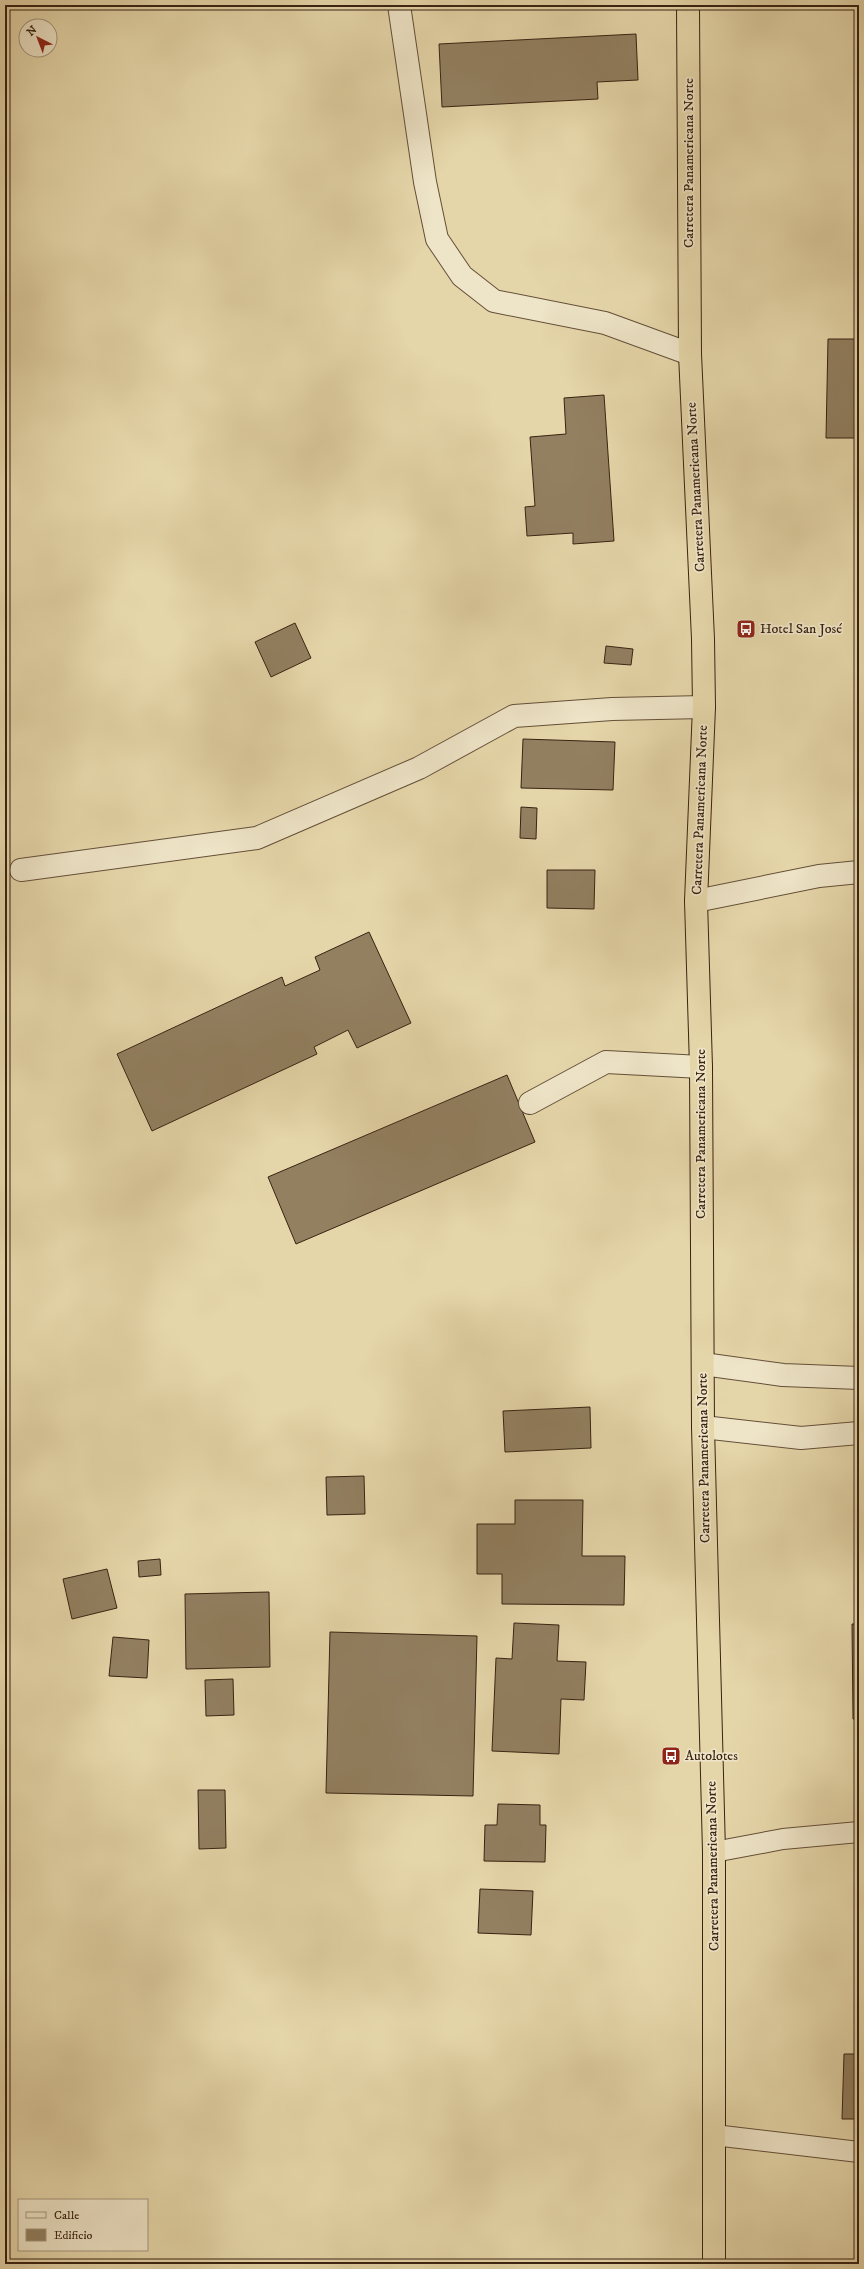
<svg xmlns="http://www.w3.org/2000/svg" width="864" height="2269" font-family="'IM FELL DW Pica',serif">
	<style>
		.building { fill: #928061; stroke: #392212 }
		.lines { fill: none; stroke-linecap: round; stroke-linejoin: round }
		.lane-casing { stroke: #644f38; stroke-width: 22 }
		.street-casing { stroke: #644f38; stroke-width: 24 }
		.highway-casing { stroke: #392212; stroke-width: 24 }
		.lane { stroke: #eee4c7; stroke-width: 20 }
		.street { stroke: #eee4c7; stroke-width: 22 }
		.highway { stroke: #e5d6a9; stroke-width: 22 }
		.labels { text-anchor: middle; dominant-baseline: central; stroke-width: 3.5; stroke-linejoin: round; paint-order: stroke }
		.street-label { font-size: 14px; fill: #392212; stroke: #eee4c7 }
		.poi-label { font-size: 14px; fill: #392212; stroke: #eee4c7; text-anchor: start }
	</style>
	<rect width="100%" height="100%" fill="#e5d6a9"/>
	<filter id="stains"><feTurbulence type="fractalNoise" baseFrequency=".005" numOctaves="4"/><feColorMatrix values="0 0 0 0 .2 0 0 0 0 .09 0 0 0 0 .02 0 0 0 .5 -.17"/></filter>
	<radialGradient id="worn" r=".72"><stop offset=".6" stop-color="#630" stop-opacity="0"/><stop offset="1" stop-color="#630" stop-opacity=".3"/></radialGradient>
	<!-- building -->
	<path class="building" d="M636,34l2,46 -41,2 1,17 -156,8 -3,-63z
		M828,339h31v99h-33z
		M604,395l10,146 -41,3v-11l-46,3 -2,-29 10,-1 -5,-69 36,-3 -2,-36z
		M295,623l16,35 -40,19 -16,-35z
		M606,646l27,3 -2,16 -27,-2z
		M523,739l92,3 -2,48 -92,-2z
		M521,807l16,1 -1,31 -16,-1z
		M547,870h48l-1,39 -47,-1z
		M369,932l42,91 -54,25 -9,-18 -34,17 3,7 -165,77 -35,-77 165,-77 3,9 35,-16 -5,-13z
		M507,1075l28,67 -239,102 -28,-67z
		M590,1407l1,41 -86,4 -2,-41z
		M364,1476l1,38 -38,1 -1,-38z
		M515,1500h68l-1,56h43l-1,49 -122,-1v-30h-25v-50h38z
		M160,1559l1,16 -22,2 -1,-16z
		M107,1569l10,39 -45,11 -9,-40z
		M269,1592l1,75 -84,2 -1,-75z
		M514,1623l45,2 -2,36 29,1 -2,38 -23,-1 -2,55 -67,-3 4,-93 16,1z
		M852,1624h7v95h-6z
		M330,1632l147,4 -4,160 -147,-3z
		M113,1637l36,3 -2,38 -38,-2z
		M233,1679l1,36 -28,1 -1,-36z
		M198,1790h27l1,58 -27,1z
		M498,1804l42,1v20h6l-1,37 -61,-1 1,-36h12z
		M480,1889l53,2 -2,44 -53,-2z
		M844,2054h15v65h-17z"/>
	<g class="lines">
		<!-- lane casing -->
		<g class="lane-casing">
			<path id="lane" d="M714,1852l69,-13 76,-7
				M714,2135l145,17"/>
		</g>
		<!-- street casing -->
		<g class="street-casing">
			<path id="street" d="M399,5l26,177 12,57 25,37 32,25 111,22 85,31
				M21,870l236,-32 162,-70 95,-52 98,-7 92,-2
				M696,901l123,-25 40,-4
				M530,1103l76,-41 95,5
				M703,1364l80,11 76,3
				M703,1427l98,11 58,-5"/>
		</g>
		<!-- highway casing -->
		<g class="highway-casing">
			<path id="highway" d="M688,5l2,349 13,285 1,68 -8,194 5,166 2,360 11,425v412"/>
		</g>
		<!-- lane -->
		<use href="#lane" class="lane"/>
		<!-- street -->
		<use href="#street" class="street"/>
		<!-- highway -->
		<use href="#highway" class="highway"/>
	</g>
	<!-- icons -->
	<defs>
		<g id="bus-square" transform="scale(1)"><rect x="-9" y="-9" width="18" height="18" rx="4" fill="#8f2418" stroke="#eee4c7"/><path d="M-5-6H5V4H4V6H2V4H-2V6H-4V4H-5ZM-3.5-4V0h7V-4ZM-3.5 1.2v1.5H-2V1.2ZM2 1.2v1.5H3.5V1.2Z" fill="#fff"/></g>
	</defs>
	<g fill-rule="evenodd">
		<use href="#bus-square" x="746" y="629"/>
		<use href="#bus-square" x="671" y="1756"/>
	</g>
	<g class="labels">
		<!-- street labels -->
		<g class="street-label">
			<text transform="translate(689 163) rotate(-90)">Carretera Panamericana Norte</text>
			<text transform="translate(696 487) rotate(-93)">Carretera Panamericana Norte</text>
			<text transform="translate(700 810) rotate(-88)">Carretera Panamericana Norte</text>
			<text transform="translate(701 1134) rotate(-90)">Carretera Panamericana Norte</text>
			<text transform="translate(704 1458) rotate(-91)">Carretera Panamericana Norte</text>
			<text transform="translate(713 1866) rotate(-91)">Carretera Panamericana Norte</text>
		</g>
		<!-- poi labels -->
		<g class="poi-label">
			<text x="760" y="629">Hotel San José</text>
			<text x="685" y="1756">Autolotes</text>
		</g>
	</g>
	<!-- margin -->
	<rect width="864" height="2269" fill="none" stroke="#e5d6a9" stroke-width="20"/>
	<rect x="6" y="6" width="852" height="2257" fill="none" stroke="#392212" stroke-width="2"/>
	<rect x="10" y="10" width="844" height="2249" fill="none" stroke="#392212"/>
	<!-- legend -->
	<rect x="18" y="2199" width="130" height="52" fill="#eee4c7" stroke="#a6967f"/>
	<rect x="26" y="2212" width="20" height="6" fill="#eee4c7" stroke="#a6967f"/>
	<text x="54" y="2219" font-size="12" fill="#392212">Calle</text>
	<rect x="26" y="2229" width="20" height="12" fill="#928061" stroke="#a6967f"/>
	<text x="54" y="2239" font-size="12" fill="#392212">Edificio</text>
	<!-- north arrow -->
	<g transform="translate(38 38) rotate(318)"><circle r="19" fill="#eee4c7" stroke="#a6967f"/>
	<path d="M0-3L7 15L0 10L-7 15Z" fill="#8f2418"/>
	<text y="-6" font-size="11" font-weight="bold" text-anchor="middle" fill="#392212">N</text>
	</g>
	<rect width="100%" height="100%" filter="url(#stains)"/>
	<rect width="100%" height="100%" fill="url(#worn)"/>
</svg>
